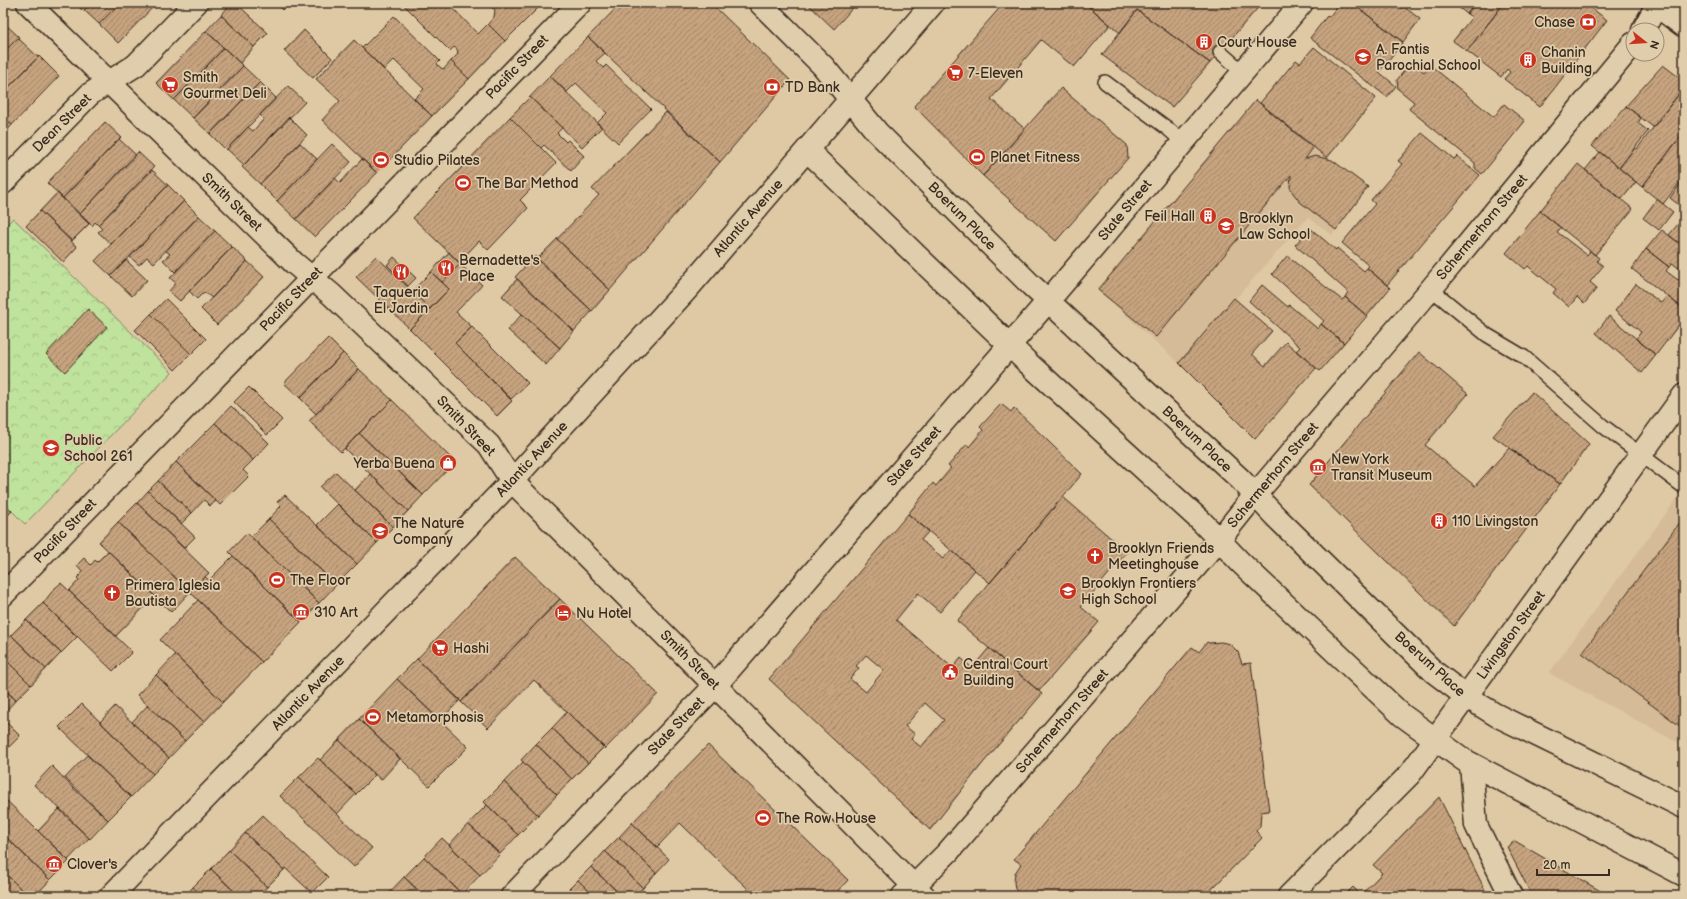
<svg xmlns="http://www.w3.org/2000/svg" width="1687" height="899" font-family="'Balsamiq Sans',sans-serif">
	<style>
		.built { fill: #d5bb97 }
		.park { fill: url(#park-crowns); stroke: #7d865d }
		.building { fill: url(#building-hatch); stroke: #3b2a1e; fill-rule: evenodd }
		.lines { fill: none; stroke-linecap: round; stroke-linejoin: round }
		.service-casing { stroke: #3b2a1e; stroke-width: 16 }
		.minor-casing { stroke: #3b2a1e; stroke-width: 25 }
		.tertiary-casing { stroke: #3b2a1e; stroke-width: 25 }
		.secondary-casing { stroke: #3b2a1e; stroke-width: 25 }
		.primary-casing { stroke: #3b2a1e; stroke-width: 25 }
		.service { stroke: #dfcdab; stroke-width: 13 }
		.minor { stroke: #dfcdab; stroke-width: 22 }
		.tertiary { stroke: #dfcdab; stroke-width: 22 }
		.secondary { stroke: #dfcdab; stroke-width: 22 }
		.primary { stroke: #dfcdab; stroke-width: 22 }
		.labels { text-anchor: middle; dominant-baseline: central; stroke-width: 3.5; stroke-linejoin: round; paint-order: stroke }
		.poi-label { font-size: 14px; fill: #3b2a1e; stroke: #dfcdab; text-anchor: start }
		.street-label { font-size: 14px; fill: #3b2a1e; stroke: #dfcdab }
	</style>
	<defs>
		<pattern id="park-crowns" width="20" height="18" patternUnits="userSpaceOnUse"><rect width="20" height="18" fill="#bfe29c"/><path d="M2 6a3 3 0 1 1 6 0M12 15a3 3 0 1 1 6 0" fill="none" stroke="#a5c286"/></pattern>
		<pattern id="building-hatch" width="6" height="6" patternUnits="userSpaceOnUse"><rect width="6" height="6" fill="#c6a37e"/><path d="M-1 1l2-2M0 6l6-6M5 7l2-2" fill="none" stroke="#a28567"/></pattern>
	</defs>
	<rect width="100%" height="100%" fill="#dfc9a5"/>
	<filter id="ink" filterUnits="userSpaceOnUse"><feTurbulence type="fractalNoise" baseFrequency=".025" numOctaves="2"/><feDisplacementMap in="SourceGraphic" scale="8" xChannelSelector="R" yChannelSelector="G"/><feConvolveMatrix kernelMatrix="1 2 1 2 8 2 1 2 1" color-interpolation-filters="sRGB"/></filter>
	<g filter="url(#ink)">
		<!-- built -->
		<path class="built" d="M1256,100l71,58 5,2 36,27 -36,48 -24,-18 -129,146 -81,-73z
			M1684,489v257l-135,-73z"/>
		<!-- park -->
		<path class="park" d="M13,218l159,154 -147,152 -22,-22v-273z"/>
		<!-- building -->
		<path class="building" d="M75,3h16l-8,8z
			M91,3h29l-21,21 -15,-14z
			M120,3h37l-39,40 -19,-19z
			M232,3h4l32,30 -14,14 -33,-32z
			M276,3h13l-6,7z
			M406,3h42l30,31 10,-10 17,17 -36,38 -18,-18 7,-7 -1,-5 -3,-2 -4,4 -46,-46z
			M487,3h56l-38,38 -17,-17 6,-7 1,-7z
			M621,3h90l79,77 -70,82 -132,-125z
			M807,3h50l-23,26z
			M1004,3h81l25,22 -36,42 -33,-27 -50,59 34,30 -42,47 -69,-70z
			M1085,3h177l-52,60 -73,-53 -17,23z
			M1340,3h12l51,39 -24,30 17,14 -9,11 -77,-59 17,-22 2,1z
			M1352,3h47l-3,4 4,3 3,-4 17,13 -17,23z
			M1453,3h22l-8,11z
			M1475,3h29l-37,48 -14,-10 19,-24 -5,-3z
			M1504,3h81l22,17 -67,87 -36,-28 6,-7 -3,-3 -6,8 -34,-26z
			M1137,10l73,53 -38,44 -70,-52z
			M221,15l33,32 -14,16 -34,-32z
			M394,16l46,45 -3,3 4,4 3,1 7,-8 18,18 -37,37 -18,-17 10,-10 -30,-29 -10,10 -22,-22z
			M3,22l16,15 -16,16z
			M304,30l28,28 -19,20 -29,-27z
			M206,31l18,17 -50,52 -18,-17z
			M588,37l17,16 -9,8 7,7 3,-3 45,44 -33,34 -21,-20 10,-10 -31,-30 -9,9 -17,-16z
			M18,38l20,19 -35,36v-40z
			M354,40l78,76 -55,57 -55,-53 18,-19 -24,-22z
			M1314,47l62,51 -49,60 -67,-55 36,-43 4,3z
			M224,48l19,18 -50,52 -19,-18z
			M39,56l20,20 -47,49 -9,-9v-23z
			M1430,65l64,52 10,-13 21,17 -43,53 -7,-6v-5l-66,-54 5,-7 -16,-13 -1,-9 10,-13 10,-1 7,6z
			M1663,65l21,16v6l-31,40 -27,-21z
			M243,66l17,16 -50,52 -17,-16z
			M550,76l52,51 -20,20 -52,-50z
			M260,82l16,16 -50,52 -16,-16z
			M288,86l17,16 -61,63 -17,-16 21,-22 5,4 11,-12 -4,-4z
			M1684,87v45l-42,55 -23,-19 16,-20 2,1z
			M1061,88l66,57 1,13 -72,83 -73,-65z
			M530,97l32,31 -5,5 9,9 2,-2 16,16 -13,15 -27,-26 -3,3 -31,-31z
			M1256,100l57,48 -8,11 10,-3 17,4 36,27 -32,43 -36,-28 -7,-9 -3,-6 1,-12 -135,162 -58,-47z
			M1626,106l15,12 -3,5 10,8 -29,37 -27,-22z
			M666,112l54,50 -110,128 -53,-51 42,-44 -7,-6z
			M3,116l9,9 -9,10z
			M289,117l18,18 -47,49 -18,-17z
			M510,117l46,46 -36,37 8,8 -40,42 -9,-9 -20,21 -46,-44z
			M105,122l16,15 -58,61 -16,-15z
			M1684,132v45l-21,27 -21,-17z
			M1422,133l32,26 3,-3 23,19 -93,110 -20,-17 2,-2 -27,-23 33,-39 -4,-4 31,-36 -4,-3z
			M119,139l17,16 -56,59 -17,-16z
			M300,143l17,16 -40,42 -17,-17z
			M332,144l19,18 -55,57 -19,-18z
			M138,152l16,15 -56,58 -3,-3 -3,4 -12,-12z
			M1600,152l36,30 -14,17 -37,-29z
			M362,159l15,14 -62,64 -19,-18 39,-41 5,5z
			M1578,164l55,45 -38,46 -55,-44z
			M152,170l16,15 -57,59 -13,-12 4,-3 -4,-4z
			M1684,179v30l-14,-11z
			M168,185l16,16 -73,75 -16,-15z
			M57,193l32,31 -17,17 -32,-30z
			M1657,199l16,13 -14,18 -16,-12z
			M184,201l15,15 -45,47 -7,-6 -8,8 -9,-8z
			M40,211l37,36 -14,15 -37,-36z
			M1540,211l21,17 -4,4 30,23 3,-4 9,7 -2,3 6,5 -13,16 7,6 -13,16 -7,-7 -8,10 -16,-14 3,-4 -28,-23 -3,3 -19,-16z
			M199,216l16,15 -40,41 -12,-12 7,-6 -4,-3z
			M1684,217v30l-15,-12z
			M1310,228l26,22 1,-2 27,23 3,-3 23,20 -23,28 -22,-19 3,-5 -53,-47z
			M1662,230l22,17v25l-12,-9 -3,4 -23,-18z
			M215,231l17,16 -52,54 -11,-10 7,-8 -6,-5z
			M557,239l53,51 -18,21 -55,-52z
			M232,247l15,14 -35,37 -8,-6 -7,7 -8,-8z
			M1646,249l23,18 -3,4 12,9 4,-4 2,2v31l-52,-40z
			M449,252l11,12 -18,18 -11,-10z
			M376,256l54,53 -20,20 -54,-52z
			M535,256l57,55 -18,20 -59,-54z
			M1287,256l55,44 3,-3 22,19 -23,27 -23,-19 3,-3 -52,-47z
			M394,257l22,21 -8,8 -21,-21z
			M126,260l21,20 -15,16 -21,-20z
			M247,261l17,16 -47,48 -16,-16z
			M460,264l22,21 -26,27 16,15 -17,16 57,58 -15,15 -87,-87 39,-40 -7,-7z
			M431,272l18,17 -19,20 -18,-18z
			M517,279l57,52 -14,17 -58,-52z
			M1636,284l25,19 6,-7 17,13v9l-28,37 -20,-16 5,-7 -26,-21z
			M1262,285l26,22 1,-2 29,24 3,-5 23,19 -24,28 -24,-20 4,-4 -51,-46z
			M1234,298l38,33 -20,23 13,12 21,-24 30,26 -61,71 -76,-76z
			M166,299l40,40 -15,15 -40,-40z
			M88,309l19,18 -42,45 -19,-18z
			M151,314l40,40 -16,16 -40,-40z
			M522,314l38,34 -14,17 -38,-35z
			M1609,316l47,39 -14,18 -46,-40z
			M472,327l56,56 -17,16 -56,-56z
			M328,338l15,15 -43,45 -16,-15z
			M1419,352l49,42 -43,51 50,41 34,-38 51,36 -106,142 -145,-141z
			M343,353l16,16 -43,45 -16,-16z
			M359,369l33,31 -51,52 -32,-31z
			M249,387l33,33 -15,15 -33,-33z
			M1532,392l57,52 -29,40 -67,-48z
			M392,400l63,62 -32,33 -64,-62z
			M1001,404l10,8 3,-4 68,66 -92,109 -82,-69 25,-31 3,3 15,-18 -3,-2 19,-22 2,3 14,-17 -3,-3z
			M231,406l38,37 -16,17 -38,-37z
			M215,423l38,37 -10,10 6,6 -29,29 -44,-43z
			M359,433l64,62 -15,16 -63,-62z
			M176,462l40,39 -6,5 -6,-6 -12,13 -34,-32z
			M336,472l57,55 -16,16 -57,-56z
			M370,474l38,37 -15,16 -38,-37z
			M158,481l34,32 -11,11 -33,-33z
			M148,491l47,46 -11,11 -47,-45z
			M285,495l72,69 -21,21 -67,-66 12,-13 -4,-4z
			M1063,497l64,55 -46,55 18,15 -60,69 -82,-70z
			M3,502l9,9 -9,9z
			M137,503l72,70 -19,19 -72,-70z
			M338,504l39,39 -20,21 -40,-39z
			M908,514l21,17 -8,9 22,19 8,-9 24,20 -35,42 -22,-19 -22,27 57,48 8,-10 11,10 17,-20 53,46 -59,69 -53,67 -161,-151zM866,655l18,15 -18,22 -16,-13 9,-11 -3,-2zM925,703l19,17 -23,27 -10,-8 4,-5 -10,-8z
			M1684,517v212l-102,-76z
			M269,519l67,66 -17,18 -68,-66z
			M118,522l72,70 -19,20 -72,-70z
			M247,533l72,70 -18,19 -72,-70z
			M108,551l47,45 -39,40 -47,-45 10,-11 -2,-2 6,-6 -6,-7 7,-7 7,7 4,-5 2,2z
			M233,556l68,66 -39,40 -72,-70 15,-15 4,3z
			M515,557l45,42 -99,103 -44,-43z
			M61,583l71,69 -19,19 -70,-68 12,-15z
			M560,599l98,95 -53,55 -71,-69 -46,48 -27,-26z
			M198,600l64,62 -39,40 -63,-62z
			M43,603l34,34 -16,16 -35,-33z
			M26,620l35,33 -15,16 -35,-34z
			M11,635l35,34 -15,16 -28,-28v-13z
			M1207,642l2,1 12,-1 9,2 8,8 4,12 9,-1 18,148 -8,1 -1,14 -4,5 6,7 -57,58h-184l-6,-7 -1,-7 1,-9 6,-9 -7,-5 178,-212 7,5z
			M175,655l48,47 -19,20 -48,-47z
			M3,657l28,28 -15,15 -13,-12z
			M417,659l43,41 -20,21 -43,-42z
			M156,675l48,47 -19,19 -48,-46z
			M397,679l71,68 -39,39 -70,-67z
			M3,688l13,12 -13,14z
			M82,704l71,70 -22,23 -72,-70z
			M148,705l37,36 -16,17 -37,-36z
			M115,706l54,52 -16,16 -53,-52z
			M567,712l37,35 -16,16 -36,-35z
			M3,719l17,17 -17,17z
			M359,719l41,40 -19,21 -42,-40z
			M552,728l36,35 -16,16 -36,-35z
			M339,740l36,35 -19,19 -36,-34z
			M536,744l36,35 -15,16 -36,-35z
			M708,745l140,135 -15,16h-92l7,-7 -68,-66 -23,24 -25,-24z
			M87,755l44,42 -23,23 -43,-42z
			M318,758l38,36 -19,20 -38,-37z
			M523,762l34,33 -19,20 -34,-33z
			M52,766l20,21 36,33 -18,19 -16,-15 -3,-5 -37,-34z
			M299,777l73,71 -18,19 -74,-71z
			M504,782l34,33 -20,20 -34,-33z
			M3,797l66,64 -19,19 -47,-46z
			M1439,797l49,99h-126l-1,-1 21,-22 -9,-8z
			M487,805l31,30 -18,19 -32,-30z
			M59,809l30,29 -21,22 -30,-29z
			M263,815l65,62 -16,16 -27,-25 -1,2 -39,-37z
			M632,823l37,36 -13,14 -37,-36z
			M468,824l32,30 -20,21 -31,-30z
			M245,833l39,37 -17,17 -38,-37z
			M3,834l47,46 -15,16h-7l-25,-25z
			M619,837l37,36 -13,15 -38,-37z
			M442,838l38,37 -18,19 -38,-37z
			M1515,841l94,55h-77l-25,-49z
			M229,850l38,37 -8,9h-20l-28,-27z
			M605,851l38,37 -8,8h-13l-31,-29z
			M424,857l38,37 -2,2h-36l-20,-19z
			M591,867l31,29h-28l-16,-16z
			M211,869l28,27h-37l-9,-9z
			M3,871l25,25h-25z
			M404,877l20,19h-38z
			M578,880l16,16h-28l-2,-2z
			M193,887l9,9h-17z
			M1353,887l9,9h-18z"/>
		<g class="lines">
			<!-- service casing -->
			<g class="service-casing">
				<path id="service" d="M1220,52l23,20
					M1105,82l62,46 16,14
					M1431,289l56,46 37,22 79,69 81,61"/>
			</g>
			<!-- minor casing -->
			<g class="minor-casing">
				<path id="minor" d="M760,3l63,63 27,33
					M1643,30l15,-27
					M3,183l87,-89 46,-29 60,-62
					M3,595l577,-592
					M1471,764l5,61 35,71
					M914,886l34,-34 271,-312 36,-45 176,-206 202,-245
					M512,896l203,-210 333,-385 254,-298
					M1289,896l121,-122 274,-379"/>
			</g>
			<!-- tertiary casing -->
			<g class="tertiary-casing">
				<path id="tertiary" d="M28,3l266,260 38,32 157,150 23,36
					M914,886l10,10"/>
			</g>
			<!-- secondary casing -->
			<g class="secondary-casing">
				<path id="secondary" d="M1653,3l31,23
					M512,481l402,405 -11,10"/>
			</g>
			<!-- primary casing -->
			<g class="primary-casing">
				<path id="primary" d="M850,99l27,33 154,153 209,194 36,38 158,155 33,25 29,18 188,92
					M807,150l221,213 174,159 39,41 161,152 62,45 220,115
					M111,896l401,-415 177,-194 244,-284"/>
			</g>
			<!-- service -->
			<use href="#service" class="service"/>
			<!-- minor -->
			<use href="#minor" class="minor"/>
			<!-- tertiary -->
			<use href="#tertiary" class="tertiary"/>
			<!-- secondary -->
			<use href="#secondary" class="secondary"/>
			<!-- primary -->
			<use href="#primary" class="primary"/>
		</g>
	</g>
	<!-- icons -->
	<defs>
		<g id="bank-disc" transform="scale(0.9)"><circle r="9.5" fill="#c8321e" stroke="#dfcdab"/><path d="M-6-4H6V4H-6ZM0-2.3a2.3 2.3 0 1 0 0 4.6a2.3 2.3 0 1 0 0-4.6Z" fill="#fff"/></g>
		<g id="building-disc" transform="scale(0.9)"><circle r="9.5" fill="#c8321e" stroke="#dfcdab"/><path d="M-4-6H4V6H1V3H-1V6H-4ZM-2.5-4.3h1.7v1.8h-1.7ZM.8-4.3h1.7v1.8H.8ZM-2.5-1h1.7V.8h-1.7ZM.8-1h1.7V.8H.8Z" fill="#fff"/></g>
		<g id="school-disc" transform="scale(0.9)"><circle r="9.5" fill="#c8321e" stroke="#dfcdab"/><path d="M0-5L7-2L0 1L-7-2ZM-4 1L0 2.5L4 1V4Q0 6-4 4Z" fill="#fff"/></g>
		<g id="supermarket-disc" transform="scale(0.9)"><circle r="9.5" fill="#c8321e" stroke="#dfcdab"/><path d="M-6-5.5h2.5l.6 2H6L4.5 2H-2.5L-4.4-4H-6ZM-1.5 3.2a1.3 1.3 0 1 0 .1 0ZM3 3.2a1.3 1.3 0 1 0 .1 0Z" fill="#fff"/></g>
		<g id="stadium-disc" transform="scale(0.9)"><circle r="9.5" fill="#c8321e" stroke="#dfcdab"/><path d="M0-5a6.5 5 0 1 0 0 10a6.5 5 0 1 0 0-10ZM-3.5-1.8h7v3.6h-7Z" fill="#fff"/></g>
		<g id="university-disc" transform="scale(0.9)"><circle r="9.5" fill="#c8321e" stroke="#dfcdab"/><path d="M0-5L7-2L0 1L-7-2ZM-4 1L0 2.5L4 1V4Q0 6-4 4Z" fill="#fff"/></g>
		<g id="restaurant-disc" transform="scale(0.9)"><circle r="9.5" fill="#c8321e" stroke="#dfcdab"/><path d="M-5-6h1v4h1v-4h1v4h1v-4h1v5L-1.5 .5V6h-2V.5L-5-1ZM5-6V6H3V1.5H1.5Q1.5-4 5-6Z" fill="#fff"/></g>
		<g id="shop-disc" transform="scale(0.9)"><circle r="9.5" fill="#c8321e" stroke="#dfcdab"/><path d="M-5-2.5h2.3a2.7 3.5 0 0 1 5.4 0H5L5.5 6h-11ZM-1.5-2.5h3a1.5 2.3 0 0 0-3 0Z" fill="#fff"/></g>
		<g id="museum-disc" transform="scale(0.9)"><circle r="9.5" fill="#c8321e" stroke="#dfcdab"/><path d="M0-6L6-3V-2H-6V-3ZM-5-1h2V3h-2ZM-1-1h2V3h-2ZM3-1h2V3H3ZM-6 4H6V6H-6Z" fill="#fff"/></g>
		<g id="church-disc" transform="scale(0.9)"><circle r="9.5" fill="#c8321e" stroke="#dfcdab"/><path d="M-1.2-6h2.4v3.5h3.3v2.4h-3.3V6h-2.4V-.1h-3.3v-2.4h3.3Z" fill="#fff"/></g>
		<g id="hotel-disc" transform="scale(0.9)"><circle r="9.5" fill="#c8321e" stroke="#dfcdab"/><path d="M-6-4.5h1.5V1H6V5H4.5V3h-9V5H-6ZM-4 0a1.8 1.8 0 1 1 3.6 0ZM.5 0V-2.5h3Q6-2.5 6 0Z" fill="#fff"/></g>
		<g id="civic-disc" transform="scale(0.9)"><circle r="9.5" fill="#c8321e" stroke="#dfcdab"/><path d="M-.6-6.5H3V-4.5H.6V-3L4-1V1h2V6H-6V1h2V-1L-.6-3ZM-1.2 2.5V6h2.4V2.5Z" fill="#fff"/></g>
	</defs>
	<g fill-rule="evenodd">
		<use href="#bank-disc" x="1588" y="22"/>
		<use href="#building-disc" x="1204" y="42"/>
		<use href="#school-disc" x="1363" y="57"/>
		<use href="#building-disc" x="1528" y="60"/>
		<use href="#supermarket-disc" x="955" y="73"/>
		<use href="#supermarket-disc" x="170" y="85"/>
		<use href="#bank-disc" x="772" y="87"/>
		<use href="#stadium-disc" x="977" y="157"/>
		<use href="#stadium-disc" x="381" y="160"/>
		<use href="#stadium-disc" x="463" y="183"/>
		<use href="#building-disc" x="1208" y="216"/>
		<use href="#university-disc" x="1226" y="226"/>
		<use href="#restaurant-disc" x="446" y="268"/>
		<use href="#restaurant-disc" x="401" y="272"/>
		<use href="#school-disc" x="51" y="448"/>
		<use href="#shop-disc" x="448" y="463"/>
		<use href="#museum-disc" x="1318" y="467"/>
		<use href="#building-disc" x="1439" y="521"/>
		<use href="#school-disc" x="380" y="531"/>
		<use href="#church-disc" x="1095" y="556"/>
		<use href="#stadium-disc" x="277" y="580"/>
		<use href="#school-disc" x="1068" y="591"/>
		<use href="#church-disc" x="112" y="593"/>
		<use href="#museum-disc" x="301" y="612"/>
		<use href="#hotel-disc" x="563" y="613"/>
		<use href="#supermarket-disc" x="440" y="648"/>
		<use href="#civic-disc" x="950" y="672"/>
		<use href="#stadium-disc" x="373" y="717"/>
		<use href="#stadium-disc" x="763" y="818"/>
		<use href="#museum-disc" x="54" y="864"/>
	</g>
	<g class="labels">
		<!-- poi labels -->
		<g class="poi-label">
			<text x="1575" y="22" text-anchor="end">Chase</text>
			<text x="1217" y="42">Court House</text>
			<text x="1376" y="49">A. Fantis<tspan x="1376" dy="16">Parochial School</tspan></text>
			<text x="1541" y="52">Chanin<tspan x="1541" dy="16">Building</tspan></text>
			<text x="968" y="73">7-Eleven</text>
			<text x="183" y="77">Smith<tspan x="183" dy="16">Gourmet Deli</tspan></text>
			<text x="785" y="87">TD Bank</text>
			<text x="990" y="157">Planet Fitness</text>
			<text x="394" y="160">Studio Pilates</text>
			<text x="476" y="183">The Bar Method</text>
			<text x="1195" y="216" text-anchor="end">Feil Hall</text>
			<text x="1239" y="218">Brooklyn<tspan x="1239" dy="16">Law School</tspan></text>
			<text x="459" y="260">Bernadette's<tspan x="459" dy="16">Place</tspan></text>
			<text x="401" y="292" text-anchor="middle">Taqueria<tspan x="401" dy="16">El Jardin</tspan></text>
			<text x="64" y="440">Public<tspan x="64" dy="16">School 261</tspan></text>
			<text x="1331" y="459">New York<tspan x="1331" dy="16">Transit Museum</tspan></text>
			<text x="435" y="463" text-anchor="end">Yerba Buena</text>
			<text x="1452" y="521">110 Livingston</text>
			<text x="393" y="523">The Nature<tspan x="393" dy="16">Company</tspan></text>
			<text x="1108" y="548">Brooklyn Friends<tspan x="1108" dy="16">Meetinghouse</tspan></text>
			<text x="290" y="580">The Floor</text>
			<text x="1081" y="583">Brooklyn Frontiers<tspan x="1081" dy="16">High School</tspan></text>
			<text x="125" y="585">Primera Iglesia<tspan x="125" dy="16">Bautista</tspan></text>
			<text x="314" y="612">310 Art</text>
			<text x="576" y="613">Nu Hotel</text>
			<text x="453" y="648">Hashi</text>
			<text x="963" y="664">Central Court<tspan x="963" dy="16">Building</tspan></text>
			<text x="386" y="717">Metamorphosis</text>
			<text x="776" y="818">The Row House</text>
			<text x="67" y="864">Clover's</text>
		</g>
		<!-- street labels -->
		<g class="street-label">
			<text transform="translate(517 67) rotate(-46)">Pacific Street</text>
			<text transform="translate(62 123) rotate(-45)">Dean Street</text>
			<text transform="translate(232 202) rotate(44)">Smith Street</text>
			<text transform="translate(1125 210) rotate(-50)">State Street</text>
			<text transform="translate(962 216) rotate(45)">Boerum Place</text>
			<text transform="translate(748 218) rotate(-49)">Atlantic Avenue</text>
			<text transform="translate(1482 227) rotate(-50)">Schermerhorn Street</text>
			<text transform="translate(291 299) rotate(-46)">Pacific Street</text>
			<text transform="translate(466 426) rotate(46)">Smith Street</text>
			<text transform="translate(1197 439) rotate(43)">Boerum Place</text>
			<text transform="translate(914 456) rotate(-49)">State Street</text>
			<text transform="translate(532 459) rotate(-47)">Atlantic Avenue</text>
			<text transform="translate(1273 475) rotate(-50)">Schermerhorn Street</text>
			<text transform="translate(65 531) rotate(-46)">Pacific Street</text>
			<text transform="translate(1511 635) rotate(-54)">Livingston Street</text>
			<text transform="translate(690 660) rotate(45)">Smith Street</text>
			<text transform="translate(1430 664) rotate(42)">Boerum Place</text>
			<text transform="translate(308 693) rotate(-46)">Atlantic Avenue</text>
			<text transform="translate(1062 721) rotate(-49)">Schermerhorn Street</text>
			<text transform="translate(676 726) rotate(-46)">State Street</text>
		</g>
	</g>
	<!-- margin -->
	<rect width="1687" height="899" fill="none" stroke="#dfcdab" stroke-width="16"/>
	<rect x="8" y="8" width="1671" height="883" fill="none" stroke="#3b2a1e" stroke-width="1.5" filter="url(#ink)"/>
	<!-- north arrow -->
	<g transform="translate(1645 42) rotate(107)"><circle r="19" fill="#dfcdab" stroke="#9d8c73"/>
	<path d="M0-3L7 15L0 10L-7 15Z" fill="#c8321e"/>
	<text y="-6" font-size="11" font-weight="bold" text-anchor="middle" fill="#3b2a1e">N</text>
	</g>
	<!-- scale -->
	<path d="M1537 869v6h72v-6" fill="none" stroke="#3b2a1e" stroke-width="2"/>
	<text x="1543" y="869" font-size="12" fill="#3b2a1e" stroke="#dfcdab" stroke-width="3" paint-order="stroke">20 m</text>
</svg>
